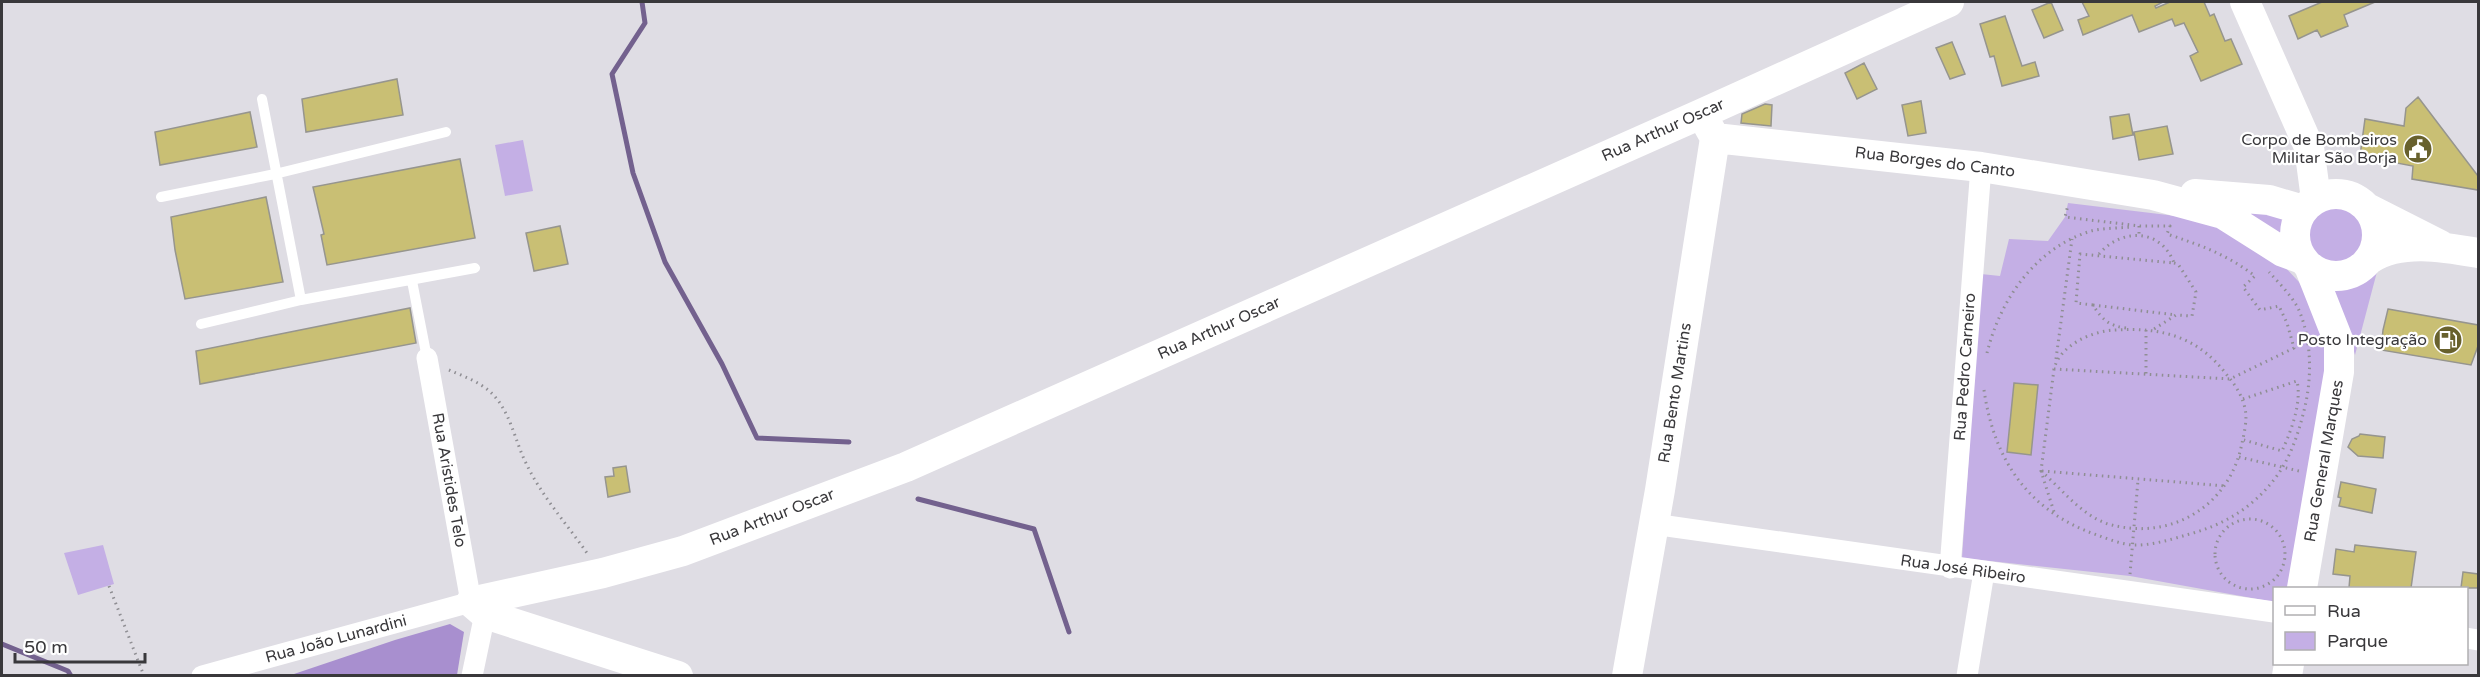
<svg xmlns="http://www.w3.org/2000/svg" width="2480" height="677" font-family="'Varela Round',sans-serif">
	<style>
		.green { fill: #c4afe5 }
		.forest { fill: #a88fcf }
		.lines { fill: none; stroke-linecap: round; stroke-linejoin: round }
		.stream { stroke: #73618e; stroke-width: 5 }
		.building { fill: #c9bf74; stroke: #96958e; stroke-width: 1.5 }
		.path { stroke: #8f8e93; stroke-width: 3; stroke-dasharray: 1.5 4.5; stroke-linecap: butt }
		.lane { stroke: #fff; stroke-width: 10 }
		.street { stroke: #fff; stroke-width: 21 }
		.secondary { stroke: #fff; stroke-width: 30 }
		.labels { text-anchor: middle; dominant-baseline: central; stroke-width: 4.5; stroke-linejoin: round; paint-order: stroke }
		.street-label { font-size: 16px; fill: #39383b; stroke: #fff }
		.poi-label { font-size: 16px; fill: #39383b; stroke: #fff; text-anchor: end }
	</style>
	<rect width="100%" height="100%" fill="#dfdde4"/>
	<!-- green -->
	<path class="green" d="M523,140l10,51 -28,5 -10,-51z
		M2068,203l141,17 74,45 16,17 19,35 8,35 1,22 -34,214h-19v14l-144,-26 -168,-18 19,-284 19,2 9,-37 39,2 17,-24z
		M2305 235a32 32 0 1 1 64 0a32 32 0 1 1-64 0Z
		M2228,205l57,13v25z
		M2378,268l-23,87 -9,-32 -19,-37 32,-2z
		M103,545l11,39 -36,11 -14,-42z"/>
	<!-- forest -->
	<path class="forest" d="M450,624l14,8 -7,43h-166l104,-35z"/>
	<g class="lines">
		<!-- stream -->
		<path class="stream" d="M642,2l3,21 -33,51 21,99 32,89 57,102 35,74 92,4
			M918,499l116,30 35,103
			M2,644l66,27 3,5"/>
	</g>
	<!-- building -->
	<path class="building" d="M2051,2l12,28 -19,8 -12,-28z
		M2082,2h81l-8,4 1,2 14,-6h34l6,14 4,-2 11,27 6,-2 11,25 -41,17 -11,-25 8,-4 -14,-29 -9,3 -3,-7 -33,13 -7,-17 -49,20 -5,-15 11,-4z
		M2322,2h53l-31,13 4,11 -27,11 -4,-7 -19,9 -9,-23z
		M2005,16l17,50 13,-4 4,14 -37,10 -8,-30 -4,1 -10,-33z
		M1952,42l13,32 -15,5 -14,-31z
		M1864,63l13,26 -20,10 -12,-26z
		M397,79l6,36 -97,17 -4,-33z
		M2418,97l60,79v14l-66,-11 1,-13 -53,-10 5,-37 39,7 2,-18z
		M1921,101l5,32 -18,3 -6,-31z
		M1765,104l7,1 -1,21 -30,-3 1,-9z
		M250,112l7,35 -97,18 -5,-33z
		M2129,114l4,21 -20,4 -3,-22z
		M2167,126l6,28 -34,6 -5,-28z
		M460,159l15,79 -148,27 -6,-30 3,-1 -11,-47z
		M266,197l17,85 -98,17 -10,-49 -4,-33z
		M560,226l8,38 -34,7 -8,-38z
		M410,308l6,35 -216,41 -4,-33z
		M2388,309l90,16v21l-7,19 -90,-15 2,-20z
		M2014,383l24,2 -7,70 -24,-3z
		M2360,434l25,3 -2,21 -25,-2 -10,-9 4,-8 7,-3z
		M626,466l4,26 -22,5 -3,-20 9,-1 -1,-8z
		M2341,482l35,7 -4,24 -33,-7 2,-8 -3,-1z
		M2355,545l61,7 -5,36h-62l1,-12 -17,-2 3,-25 18,3z
		M2463,572l15,2v14h-17z"/>
	<g class="lines">
		<!-- path -->
		<path class="path" d="M2139,226v10
			M2174,263l4,1 18,28 -4,24 -16,-1
			M2093,305l-17,-2 4,-49 94,9c-13,-35 -53,-35 -75,-9
			M2126,328c-16,-2 -24,-8 -33,-23l83,10 -22,14
			M2146,330v46
			M1987,353c13,-53 48,-105 104,-122 12,-3 28,-3 41,-4
			M2056,359l16,-120
			M2054,369l-13,102 14,44
			M449,370c16,7 35,13 47,28 15,18 19,42 29,63 15,33 41,62 62,92
			M1984,390c10,70 44,121 113,145 11,4 24,9 35,10 17,1 38,-5 54,-10 35,-9 64,-25 87,-54 18,-22 27,-52 33,-79 6,-30 5,-65 -8,-94 -7,-13 -19,-25 -29,-36
			M2243,399l54,-18c5,22 -6,50 -15,70l-38,-11
			M2239,457l60,14
			M2041,471c21,18 40,44 67,53 63,18 122,-18 134,-81 2,-8 4,-19 4,-27 -1,-16 -9,-29 -19,-41 -29,-38 -64,-48 -112,-45 -23,1 -55,15 -61,39l176,10 64,-31 -7,-25 -8,-17 -19,4 -17,-23 12,-11c-29,-22 -55,-31 -88,-42l3,-8h-30l-75,-9 3,-12
			M2042,471l184,15
			M2215 554a35 35 0 1 1 70 0a35 35 0 1 1-70 0Z
			M2130,574l8,-94
			M109,586l35,90"/>
		<!-- lane -->
		<path class="lane" d="M262,99l39,201
			M161,197l114,-23 171,-42
			M412,281l15,77
			M201,324l100,-24 174,-32"/>
		<!-- street -->
		<path class="street" d="M1653,524l621,88
			M1950,568l31,-401
			M2466,638l12,2
			M202,676l269,-74 -44,-244
			M472,676l13,-62
			M1967,676l17,-104"/>
		<!-- secondary -->
		<path class="secondary" d="M2245,2l64,145 7,52
			M1715,138l266,29 172,28 70,19 60,38 19,7
			M2295 235a41 41 0 1 1 82 0a41 41 0 1 1-82 0Z
			M2195,194l74,6 34,10
			M2367,208l73,37
			M2370,259c30,-20 74,-12 108,-6
			M2302,588l37,-216v-30l-30,-76
			M471,602l132,-29 80,-22 223,-84 795,-353 248,-112
			M471,602l14,12 193,62
			M1627,676l33,-186 55,-352 -9,-16
			M2287,676l2,-12"/>
	</g>
	<!-- icons -->
	<defs>
		<g id="civic-disc" transform="scale(1.5)"><circle r="9.5" fill="#68612d" stroke="#fff"/><path d="M-.6-6.5H3V-4.5H.6V-3L4-1V1h2V6H-6V1h2V-1L-.6-3ZM-1.2 2.5V6h2.4V2.5Z" fill="#fff"/></g>
		<g id="fuel-disc" transform="scale(1.5)"><circle r="9.5" fill="#68612d" stroke="#fff"/><path d="M-5.5-6h7V0h2V4h1.3V-2.5L3-4.5l.8-.8L6-3V5H2.5V1h-1V6h-7ZM-4.2-4.7v3.2H.2V-4.7Z" fill="#fff"/></g>
	</defs>
	<g fill-rule="evenodd">
		<use href="#civic-disc" x="2418" y="149"/>
		<use href="#fuel-disc" x="2448" y="340"/>
	</g>
	<g class="labels">
		<!-- street labels -->
		<g class="street-label">
			<text transform="translate(1663 130) rotate(-24)">Rua Arthur Oscar</text>
			<text transform="translate(1935 162) rotate(7)">Rua Borges do Canto</text>
			<text transform="translate(1219 328) rotate(-24)">Rua Arthur Oscar</text>
			<text transform="translate(1965 367) rotate(-86)">Rua Pedro Carneiro</text>
			<text transform="translate(1675 393) rotate(-81)">Rua Bento Martins</text>
			<text transform="translate(2324 461) rotate(-80)">Rua General Marques</text>
			<text transform="translate(449 480) rotate(80)">Rua Aristides Telo</text>
			<text transform="translate(772 517) rotate(-21)">Rua Arthur Oscar</text>
			<text transform="translate(1963 569) rotate(8)">Rua José Ribeiro</text>
			<text transform="translate(336 639) rotate(-15)">Rua João Lunardini</text>
		</g>
		<!-- poi labels -->
		<g class="poi-label">
			<text x="2397" y="140">Corpo de Bombeiros<tspan x="2397" dy="18">Militar São Borja</tspan></text>
			<text x="2427" y="340">Posto Integração</text>
		</g>
	</g>
	<!-- border -->
	<rect width="2480" height="677" fill="none" stroke="#39383b" stroke-width="6"/>
	<!-- legend -->
	<rect x="2273" y="587" width="195" height="78" fill="#ffffff" stroke="#b0afb1" stroke-width="1.5"/>
	<rect x="2285" y="606" width="30" height="9" fill="#ffffff" stroke="#b0afb1" stroke-width="1.5"/>
	<text x="2327" y="617" font-size="18" fill="#39383b">Rua</text>
	<rect x="2285" y="632" width="30" height="18" fill="#c4afe5" stroke="#b0afb1" stroke-width="1.5"/>
	<text x="2327" y="647" font-size="18" fill="#39383b">Parque</text>
	<!-- scale -->
	<path d="M15 653v9h130v-9" fill="none" stroke="#39383b" stroke-width="3"/>
	<text x="24" y="653" font-size="18" fill="#39383b" stroke="#ffffff" stroke-width="4.5" paint-order="stroke">50 m</text>
</svg>
